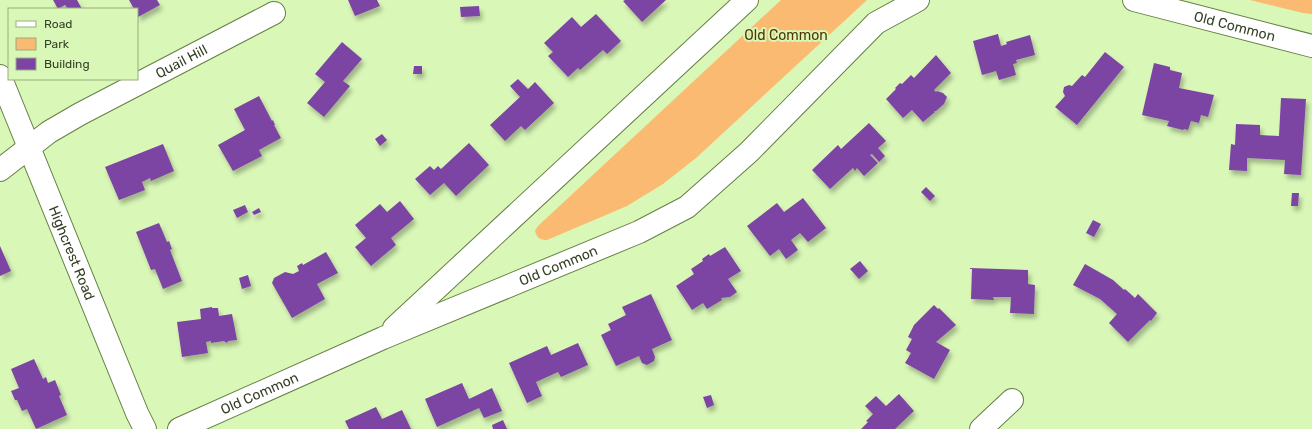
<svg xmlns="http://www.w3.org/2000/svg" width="1312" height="429" font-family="Rubik,sans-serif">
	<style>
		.green { fill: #faba72 }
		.building { fill: #7c44a4; filter: url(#shadow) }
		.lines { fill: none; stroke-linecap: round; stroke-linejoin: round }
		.minor-casing { stroke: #657f45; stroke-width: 24 }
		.minor { stroke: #fff; stroke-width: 22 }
		.labels { text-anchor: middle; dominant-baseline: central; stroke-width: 4; stroke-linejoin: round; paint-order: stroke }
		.street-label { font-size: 14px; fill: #354127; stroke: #d9f7b7 }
		.park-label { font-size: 14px; fill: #543305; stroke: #d9f7b7 }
	</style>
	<defs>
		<filter id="shadow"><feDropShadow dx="2.5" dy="4.5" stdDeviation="2" flood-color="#0004"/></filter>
	</defs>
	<rect width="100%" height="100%" fill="#d9f7b7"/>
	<!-- green -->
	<path class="green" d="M781,0h86l-171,158 -33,26 -36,22 -80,34c-7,0 -10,-2 -12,-9l3,-5z
		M1250,0h62v14l-9,-1z"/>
	<!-- building -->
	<path class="building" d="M53,0h24l5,9h-14l-3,-4 -7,4z
		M129,0h28l3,5 -22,12 -1,-8h-3z
		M348,0h29l3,6 -25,10z
		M625,0h41l-24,22 -19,-21z
		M479,6l1,10 -19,1 -1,-10z
		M596,14l25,27 -14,13 -4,-4 -23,20 -2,-2 -10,9 -20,-21 5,-4 -9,-9 28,-26 9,10z
		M998,34l3,12 6,-2 -1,-2 24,-7 5,20 -19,5 1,3 -4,1 3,11 -17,5 -3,-9 -14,4 -9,-34z
		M342,42l20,17 -19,22 7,5 -26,31 -17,-14 18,-21 -10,-8z
		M1105,52l19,15 -47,58 -22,-18 10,-11 -2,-4 1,-5 5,-2 3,1 10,-11 3,2z
		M936,55l15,18 -17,17 2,2 1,-1 6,2 4,4 -3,7 -8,7h-2l1,1 -12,10 -11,-12 -9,8 -17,-19 10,-10 -1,-1 5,-5 2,1 9,-9 3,3z
		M1154,63l16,4v3l12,3 -3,15 35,7 -6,22 -7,-2 -2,8 -8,-2 -3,9 -4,-1 -1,1 -16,-4 2,-5 -27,-6z
		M414,66h8v8h-9z
		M518,79l10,10 7,-7 19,21 -29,27 -4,-4 -16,15 -15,-16 30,-28 -10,-11z
		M259,96l13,25 1,-1 2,5h-1l7,13 -22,12 3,6 -29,15 -15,-26 27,-15 -11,-21z
		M1281,98l25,1 -5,76 -17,-1 1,-14 -38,-2v13l-18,-1 2,-26 4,1 1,-21 24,1v10l19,1z
		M869,123l17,18 -8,7 7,8 -6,6 -7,-8 -2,1 8,8 -14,13 -7,-8 -2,3 -2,-3 -23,21 -18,-19 26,-25 3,4z
		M382,134l5,6 -7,6 -5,-7z
		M469,143l20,22 -33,31 -12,-13 -14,12 -15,-16 15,-13 4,4 4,-4 3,3z
		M163,144l11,27 -23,10 -1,-3 -8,4 3,8 -26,10 -14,-33z
		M926,187l9,9 -5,5 -9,-9z
		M1292,193h7l-1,13h-7z
		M803,198l23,30 -18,14 -8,-9 -9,7 7,10 -12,9 -7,-10 -9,7 -23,-30 30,-23 7,9z
		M400,201l14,18 -23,19 5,7 -25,21 -16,-19 11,-9 -11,-13 25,-21 7,8z
		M245,205l3,7 -11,6 -4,-8z
		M259,208l2,4 -7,3 -2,-3z
		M1093,220l8,4 -7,13 -8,-4z
		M159,223l8,19 2,-1 3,8 -2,1 12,31 -19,8 -8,-20 -4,1 -15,-38z
		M0,246l11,25 -11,5z
		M725,247l16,24 -13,8 9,13 -7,5 -9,1 1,2 -15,9 -4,-6 -11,7 -16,-24 18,-12 -3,-5 12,-8 -1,-2 7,-5 1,2z
		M326,252l12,21 -21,11 8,15 -33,19 -20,-35 2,-5 11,-6 8,2 6,-3 -2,-5 5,-3 1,2z
		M860,261l8,10 -9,8 -9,-10z
		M1085,264l28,16 11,10 1,-1 10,9 3,-4 19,19 -6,8 -1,-1 -22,22 -19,-19 8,-9 -17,-15 -27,-14z
		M970,268l58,2v14l7,1 -1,29 -24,-1 1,-16h-18l1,3 -23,-1 1,-30h-2z
		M248,275l3,11 -9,3 -3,-11z
		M651,294l21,46 -20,9 3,8 -1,4 -7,4 -5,-2 -3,-7 -23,10 -15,-31 10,-5 -3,-6 18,-9 -4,-8z
		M934,305l4,4 1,-1 17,17 -20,17 14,8 -16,29 -29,-16 6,-10 -5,-3 6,-11 -4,-2 6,-12z
		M212,307v1h6l1,8 13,-2 5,26 -9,1 -1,2 -3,-2 -13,2v-2l-5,1 2,11 -26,4 -5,-35 24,-3 -1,-10z
		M578,343l10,22 -27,12 -3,-5 -22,10 6,14 -15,7 -18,-40 38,-17 4,9z
		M34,359l9,20 3,-2 2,6 7,-3 6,15 -2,1 8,19 -31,14 -9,-20 -5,2 -5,-11h-2l-4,-9 8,-3 -8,-19z
		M462,383l7,16 23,-11 10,23 -18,7 -5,-10 -42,19 -12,-28z
		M899,394l15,17 -19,18h-34l7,-7 -2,-1 7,-7 -8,-8 11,-10 10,10z
		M711,395l3,10 -7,3 -4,-11z
		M376,407l6,12 20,-9 9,19h-62l-4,-8z
		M503,420l4,9h-14l-1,-4z"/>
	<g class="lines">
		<!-- minor casing -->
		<g class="minor-casing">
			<g id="minor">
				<path id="s1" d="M1134,0l178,46"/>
				<path id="s2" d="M0,76l137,337 8,16"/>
				<path id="s3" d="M0,170l49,-38 31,-18 194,-101"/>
				<path d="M394,328l353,-328"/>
				<path id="s4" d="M179,429l204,-91 256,-106 48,-25 62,-55 127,-129 42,-23"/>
				<path d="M981,429l31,-29"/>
			</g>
		</g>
		<!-- minor -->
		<use href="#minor" class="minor"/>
	</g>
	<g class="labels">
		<!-- street labels -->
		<g class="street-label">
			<text stroke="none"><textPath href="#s1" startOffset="104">Old Common</textPath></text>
			<text stroke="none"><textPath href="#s3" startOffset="212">Quail Hill</textPath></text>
			<text stroke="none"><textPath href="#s2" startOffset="191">Highcrest Road</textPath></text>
			<text stroke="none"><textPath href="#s4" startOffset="413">Old Common</textPath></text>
			<text stroke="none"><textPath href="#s4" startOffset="88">Old Common</textPath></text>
		</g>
		<!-- park labels -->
		<g class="park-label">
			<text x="786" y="35">Old Common</text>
		</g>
	</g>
	<!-- legend -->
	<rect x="8" y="8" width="130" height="72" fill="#d9f7b7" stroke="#97ae7d"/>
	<rect x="16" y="21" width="20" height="6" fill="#ffffff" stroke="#97ae7d"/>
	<text x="44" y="28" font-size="12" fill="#354127">Road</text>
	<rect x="16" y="38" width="20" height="12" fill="#faba72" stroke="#97ae7d"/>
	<text x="44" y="48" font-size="12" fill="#354127">Park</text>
	<rect x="16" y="58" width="20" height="12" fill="#7c44a4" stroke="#97ae7d"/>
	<text x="44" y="68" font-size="12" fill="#354127">Building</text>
</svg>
